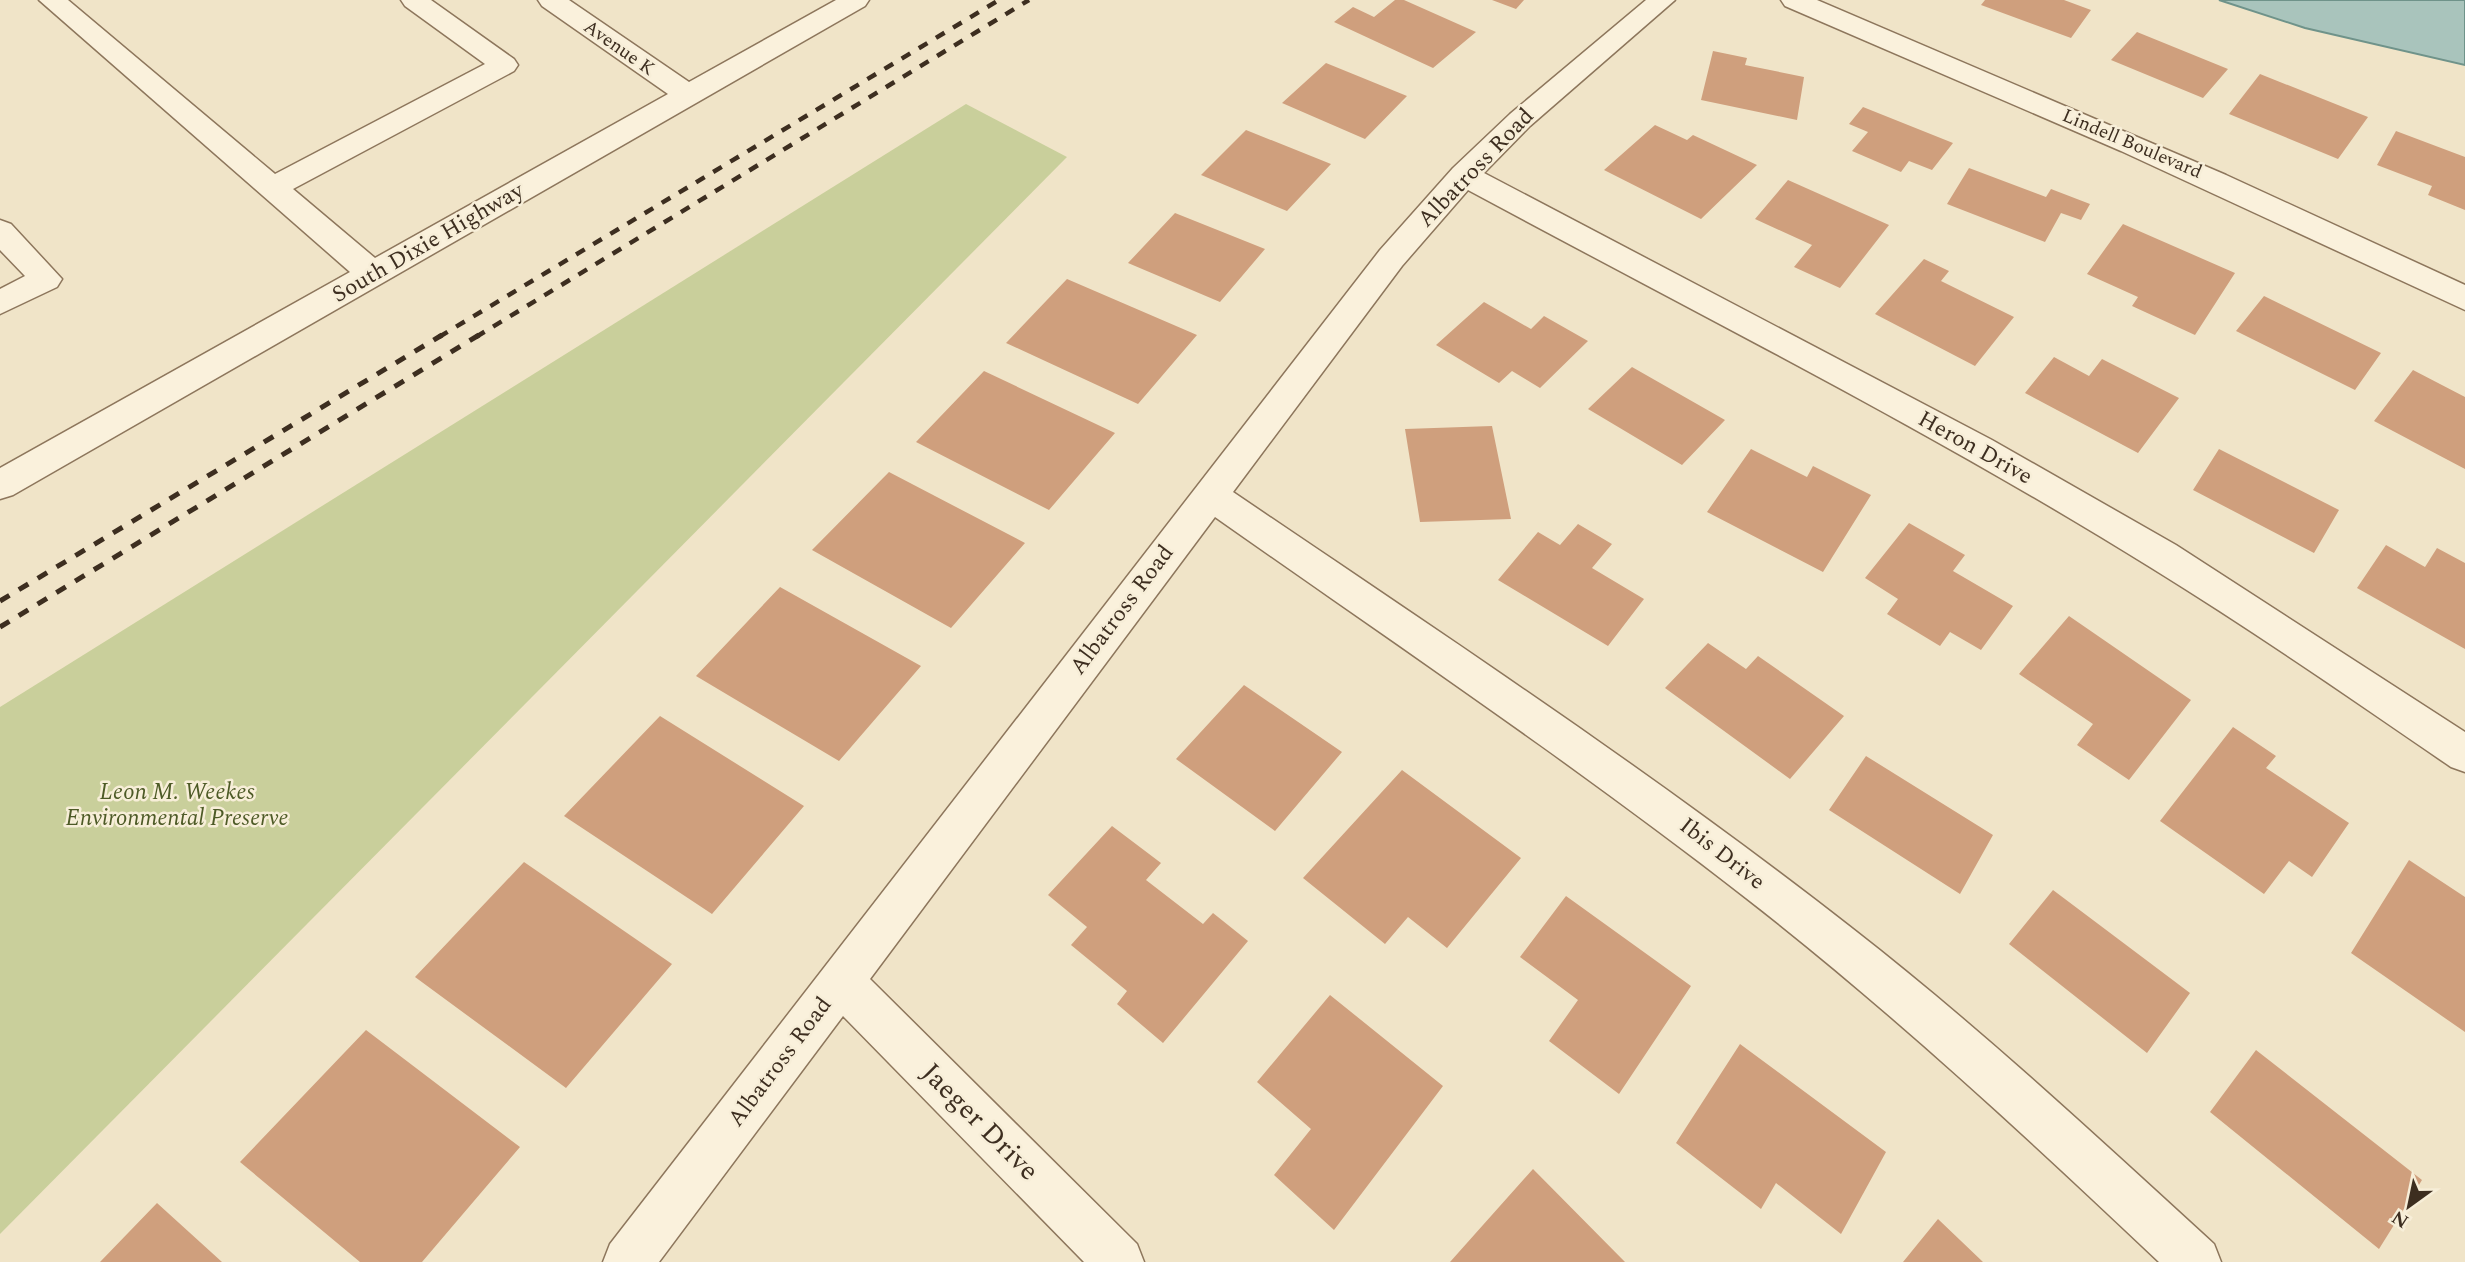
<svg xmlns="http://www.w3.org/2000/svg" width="2465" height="1262" font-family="Spectral,serif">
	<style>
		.green { fill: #c9cf9b }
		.water { fill: #a9c4bc; stroke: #6f938a; stroke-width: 2 }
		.building { fill: #cf9f7d }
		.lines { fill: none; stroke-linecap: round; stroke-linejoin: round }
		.minor-casing { stroke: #8d765c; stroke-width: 3 }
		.minor { fill: #faf1dc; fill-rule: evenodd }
		.rail-far1 { stroke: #3d2e20; stroke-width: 4.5; stroke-dasharray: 10 10; stroke-linecap: butt }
		.rail { stroke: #3d2e20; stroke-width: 5; stroke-dasharray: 11 11; stroke-linecap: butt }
		.labels { text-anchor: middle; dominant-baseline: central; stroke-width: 5; stroke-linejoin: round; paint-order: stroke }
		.far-street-label { font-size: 19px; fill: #3d2e20; stroke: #f7eed8 }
		.street-label { font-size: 23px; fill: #3d2e20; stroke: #f7eed8 }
		.park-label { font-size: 23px; font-style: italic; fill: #4d5a26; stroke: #f7eed8 }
		.near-street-label { font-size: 28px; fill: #3d2e20; stroke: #f7eed8 }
	</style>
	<rect width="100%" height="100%" fill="#f0e4c8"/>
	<!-- green -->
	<path class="green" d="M966,104l101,53 -1067,1077v-527z"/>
	<!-- water -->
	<path class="water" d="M2219,0h246v65l-160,-37z"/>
	<!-- building -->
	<path class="building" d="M1395,0h9l72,32 -43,36 -99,-46 19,-15 21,10z
		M1492,0h32l-8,9z
		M1985,0h79l27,10 -20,28 -90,-33z
		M2137,32l91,37 -25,29 -92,-38z
		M1713,51l34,7 -2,7 59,12 -7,43 -96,-20z
		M1326,63l81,33 -42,43 -83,-36z
		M2260,74l108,43 -30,42 -109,-45z
		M1863,107l90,36 -21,27 -23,-9 -8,11 -49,-21 16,-19 -19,-8z
		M1655,125l32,15 6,-5 64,30 -56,54 -97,-49z
		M1246,130l85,34 -44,47 -86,-36z
		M2396,131l69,26v53l-37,-15 4,-9 -55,-21z
		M1969,168l77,29 5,-8 39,15 -9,16 -20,-7 -16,29 -98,-38z
		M1788,180l101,45 -49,63 -46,-21 18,-22 -57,-26z
		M1175,213l90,36 -45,53 -92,-39z
		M2123,224l112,49 -40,62 -63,-29 6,-9 -51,-23z
		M1924,259l25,12 -8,10 73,36 -39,49 -100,-52z
		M1067,279l130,56 -59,69 -132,-61z
		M2264,296l117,57 -26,37 -119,-59z
		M1484,302l47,27 13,-13 44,25 -48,47 -28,-17 -13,12 -63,-38z
		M2054,357l35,19 13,-17 77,39 -41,55 -113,-60z
		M1632,367l93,53 -43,45 -94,-56z
		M2413,370l52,27v72l-91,-48z
		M984,371l131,62 -66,77 -133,-68z
		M1492,426l19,93 -91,3 -15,-93z
		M1751,449l56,28 6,-11 58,29 -48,77 -116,-60z
		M2219,449l120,61 -25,43 -121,-63z
		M889,472l136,71 -74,85 -139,-78z
		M1909,523l56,32 -12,16 60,35 -32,44 -31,-18 -10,14 -53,-32 11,-15 -33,-21z
		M1578,524l34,20 -20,24 52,31 -36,47 -110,-66 40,-48 22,13z
		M2386,545l39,22 12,-19 28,15v86l-108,-61z
		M780,587l141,79 -82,95 -143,-85z
		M2069,616l122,84 -62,80 -52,-35 16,-21 -74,-50z
		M1708,643l38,26 12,-13 86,60 -54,63 -125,-91z
		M1244,685l98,67 -67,79 -99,-72z
		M660,716l144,90 -92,108 -148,-98z
		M2233,727l43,29 -10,12 83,55 -37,54 -23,-16 -25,33 -104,-73z
		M1866,756l127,79 -33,59 -131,-84z
		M1402,770l119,88 -74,90 -39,-31 -23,27 -82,-66z
		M1112,826l49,37 -15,17 57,44 10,-11 35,28 -85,102 -46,-39 10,-13 -56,-46 16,-18 -39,-32z
		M2409,860l56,37v135l-114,-79z
		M524,862l148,102 -106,124 -151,-111z
		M2053,890l137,103 -43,60 -138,-109z
		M1566,896l125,90 -72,108 -70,-53 29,-41 -58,-43z
		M1330,995l113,91 -109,144 -60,-55 37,-46 -54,-47z
		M366,1030l154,117 -98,115h-62l-120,-100z
		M1740,1044l146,108 -45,82 -65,-51 -15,26 -85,-66z
		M2256,1050l166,130 -43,69 -169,-137z
		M1533,1169l92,93h-175z
		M157,1203l65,59h-122z
		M1938,1219l45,43h-80z"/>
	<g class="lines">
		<!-- minor casing -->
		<g class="minor-casing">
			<path id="minor" d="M39,0h29l207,174 210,-110 -80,-58 -4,-6h30l83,59 4,6 -4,6 -221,118 82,69 293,-164 -126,-88 -4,-6h31l120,82 147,-82h33l-4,6 -852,489 -13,4v-31l350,-196z
				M1646,0h29l-145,126 -46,47 508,267 184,105 289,187v40l-14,-5c-99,-68 -199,-137 -301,-200 -220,-137 -454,-254 -682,-377l-66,76 -169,226c209,142 421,281 620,437 126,98 243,207 361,315l7,18h-62c-133,-126 -268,-251 -413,-364 -172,-134 -353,-256 -531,-381l-345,462 267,265 7,18h-60l-241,-246 -184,246h-56l7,-18 770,-994 73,-82 57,-54z
				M1781,0h36l409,175 239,110v25l-344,-159 -336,-145z
				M0,220l11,4 51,55 -5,8 -57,27v-25l25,-13 -25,-26z"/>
		</g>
		<!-- minor -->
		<use href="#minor" class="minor"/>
		<!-- rail-far1 -->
		<path class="rail-far1" d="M439,337l560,-337
			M476,337l553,-337"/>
		<!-- rail -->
		<path class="rail" d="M0,601l442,-266
			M0,627l479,-292"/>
	</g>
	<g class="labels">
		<!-- far-street labels -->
		<g class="far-street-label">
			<text transform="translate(619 48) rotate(35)">Avenue K</text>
			<text transform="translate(2132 144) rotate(23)">Lindell Boulevard</text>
		</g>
		<!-- street labels -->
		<g class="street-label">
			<text transform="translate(1476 168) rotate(-46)">Albatross Road</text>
			<text transform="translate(428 243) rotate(-30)">South Dixie Highway</text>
			<text transform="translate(1975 448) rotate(29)">Heron Drive</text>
			<text transform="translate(1122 610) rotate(-53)">Albatross Road</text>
			<text transform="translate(1722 854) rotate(38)">Ibis Drive</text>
			<text transform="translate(780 1062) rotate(-53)">Albatross Road</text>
		</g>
		<!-- park labels -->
		<g class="park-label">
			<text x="177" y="792">Leon M. Weekes<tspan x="177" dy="26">Environmental Preserve</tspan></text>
		</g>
		<!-- near-street labels -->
		<g class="near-street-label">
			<text transform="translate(980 1122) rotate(45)">Jaeger Drive</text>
		</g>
	</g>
	<!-- north arrow -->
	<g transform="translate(2409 1206) rotate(213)" stroke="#f7eed8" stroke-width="5" paint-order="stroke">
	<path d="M0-5L12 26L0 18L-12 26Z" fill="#3d2e20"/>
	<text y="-10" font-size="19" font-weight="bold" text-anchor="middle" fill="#3d2e20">N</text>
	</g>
</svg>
